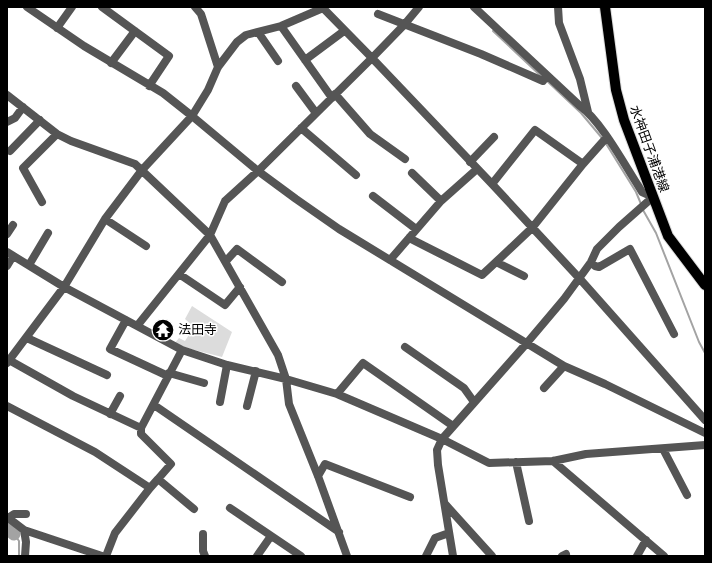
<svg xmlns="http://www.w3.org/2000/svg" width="712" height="563" font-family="'Sofia Sans Condensed','Noto Sans JP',sans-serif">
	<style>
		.green { fill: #dcdcdc }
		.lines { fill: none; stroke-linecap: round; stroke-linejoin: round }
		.stream { stroke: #a3a3a3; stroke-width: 2 }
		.river { stroke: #a3a3a3; stroke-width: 13 }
		.major-casing { stroke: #dbdbdb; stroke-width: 12 }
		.minor { stroke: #555; stroke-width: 8 }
		.major { stroke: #000; stroke-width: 10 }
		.labels { text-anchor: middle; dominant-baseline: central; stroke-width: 3; stroke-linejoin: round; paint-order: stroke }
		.street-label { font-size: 13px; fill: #000; stroke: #fff }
		.poi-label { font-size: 13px; fill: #000; stroke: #fff; text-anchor: start }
	</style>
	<rect width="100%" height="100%" fill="#fff"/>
	<!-- green -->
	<path class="green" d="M192,306l40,26 -10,25 -39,-10 -9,-3 5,-6 6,3 9,-14 -9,-8z"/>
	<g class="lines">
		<!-- stream -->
		<path class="stream" d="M493,31l49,46
			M546,80l35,33 21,25
			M605,142l31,50 5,12
			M643,210l13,23 43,109 6,11
			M14,534l5,7v15"/>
		<!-- river -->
		<path class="river" d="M7,528l7,6"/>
		<!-- major casing -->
		<g class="major-casing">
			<path id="major" d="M605,7l11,83 8,30 44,116 37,49"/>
		</g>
		<!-- minor -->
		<path class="minor" d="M27,7l57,39 79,47 29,23 66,55 38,28 43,30 225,137 41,18 100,49
			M102,7l67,49 -20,30
			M195,7l6,7 17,53
			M322,7l50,51 120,126 88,95 125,141
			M558,7l1,16 21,56 8,33
			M378,14l103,40 62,27 4,-6
			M281,26l51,72
			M57,28l15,-21
			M258,32l20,29
			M305,60l39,-29
			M111,63l24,-32
			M296,86l20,27
			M335,94l35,40 35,25
			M7,95l50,39 14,7 64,23 75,71 68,120 8,24 3,25 29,72 29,80
			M7,122l8,-4 8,-11
			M301,128l55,47
			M10,151l30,-31
			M470,162l24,-25
			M412,173l29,28
			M492,184l43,-54 48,34
			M373,196l43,33
			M42,202l-19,-34 34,-34
			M105,219l41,27
			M7,234l6,-9
			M409,238l73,37 14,-13 28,14
			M7,252l57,35 118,63 45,15 59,14 51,15 105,45 47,24 64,-2 33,-7 119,-9
			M390,260l51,-59 36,-32
			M226,261l11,-12 45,33
			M496,262l36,-34 51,-64 24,-27
			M591,262l4,4 4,1 31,-18 44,85
			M29,265l19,-32
			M7,266l6,-10
			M179,274l46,31 15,-18
			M126,320l-16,29 58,27
			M137,326l73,-91 15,-34 33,-30 114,-113 32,-33 15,-18
			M27,338l80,37
			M405,347l59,41 10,14
			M9,360l64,36 68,32 41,-78
			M7,363l57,-76 41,-68 37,-49 50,-54 16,-26 10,-23 19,-25 9,-7 35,-9 42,-18
			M169,373l35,10
			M544,388l20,-22
			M337,394l26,-31 90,63
			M220,402l7,-37
			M154,405l185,127
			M7,406l88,46 55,36
			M247,406l9,-35
			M110,414l10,-18
			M141,428v6l30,30 -13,15
			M663,449l24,46
			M553,461l111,95
			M516,462l13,59
			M318,476l7,-12 85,33
			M445,504l47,52
			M230,508l71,48
			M7,517l17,13 78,26
			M8,518l6,-4h12
			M24,530l2,12 -1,14
			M203,534v17l2,5
			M106,556l9,-23 35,-45 8,-9 36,30
			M257,556l14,-20
			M426,556l9,-18 14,-5
			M453,556l-15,-91 -1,-15 5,-11 84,-95 38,-45 27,-37 6,-13 22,-22 34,-30 -11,-5 -3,-5c-15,-23 -38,-66 -59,-81l-106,-99
			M562,556l4,-2
			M637,556l9,-16"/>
		<!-- major -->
		<use href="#major" class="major"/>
	</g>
	<!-- icons -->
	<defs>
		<g id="temple-disc" transform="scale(1.15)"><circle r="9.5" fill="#000" stroke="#fff"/><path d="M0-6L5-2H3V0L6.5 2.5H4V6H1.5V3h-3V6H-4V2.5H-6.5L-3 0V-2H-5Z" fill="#fff"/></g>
	</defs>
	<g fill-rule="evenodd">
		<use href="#temple-disc" x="163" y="330"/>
	</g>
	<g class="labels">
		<!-- street labels -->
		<g class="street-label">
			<text transform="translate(649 149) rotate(70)">水神田子浦港線</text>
		</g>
		<!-- poi labels -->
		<g class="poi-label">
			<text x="178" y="330">法田寺</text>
		</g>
	</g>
	<!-- border -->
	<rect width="712" height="563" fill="none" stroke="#000000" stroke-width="16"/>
</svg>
